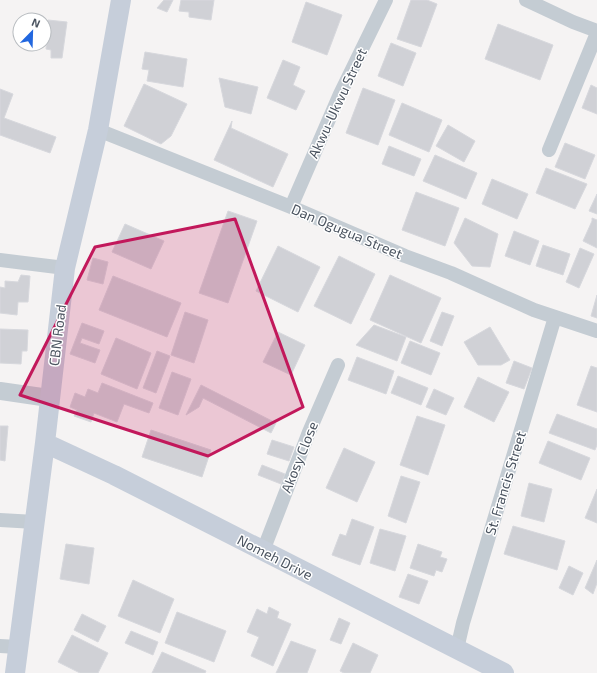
<svg xmlns="http://www.w3.org/2000/svg" width="597" height="673" font-family="'Exo 2',sans-serif">
	<style>
		.building { fill: #d0d1d6; stroke: #d7d8dd }
		.lines { fill: none; stroke-linecap: round; stroke-linejoin: round }
		.minor { stroke: #c4ccd3; stroke-width: 14 }
		.tertiary { stroke: #c4ccd3; stroke-width: 18 }
		.secondary { stroke: #c6ceda; stroke-width: 20 }
		.marked { fill: #c2185b; fill-opacity: 0.2; stroke: #c2185b; stroke-width: 3; stroke-linejoin: round }
		.labels { text-anchor: middle; dominant-baseline: central; stroke-width: 3; stroke-linejoin: round; paint-order: stroke }
		.street-label { font-size: 14px; fill: #4b5460; stroke: #fff }
	</style>
	<rect width="100%" height="100%" fill="#f5f3f3"/>
	<!-- building -->
	<path class="building" d="M164,0h9l-6,12 -10,-4z
		M181,0h33l-3,20 -22,-3v-5l-10,-1z
		M411,0h16l10,4 -16,43 -24,-8z
		M306,2l36,13 -15,40 -35,-13z
		M48,20l19,2 -5,36h-11v-8l-5,-1z
		M498,24l55,21 -13,35 -55,-21z
		M391,43l25,10 -13,33 -25,-10z
		M145,52l42,7 -4,28 -36,-6 2,-11 -7,-1z
		M283,60l17,7 -7,18 12,6 -9,19 -29,-12z
		M219,78l39,9 -7,27 -26,-7z
		M144,84l43,20 -16,32 -10,8 -37,-18z
		M591,85l6,3v26l-15,-6z
		M363,88l32,12 -17,45 -32,-12z
		M0,89l13,5 -9,24 52,19 -6,16 -50,-18z
		M402,103l40,17 -13,32 -40,-17z
		M232,121l-1,7 57,26 -15,33 -59,-27z
		M448,125l27,16 -11,21 -28,-16z
		M565,143l30,12 -10,24 -30,-12z
		M389,146l32,13 -7,17 -32,-12z
		M435,155l42,18 -11,26 -43,-18z
		M546,168l41,16 -12,25 -39,-16z
		M492,179l36,15 -11,25 -35,-15z
		M416,192l43,16 -14,38 -43,-16z
		M597,194v20l-8,-3z
		M228,211l29,10 -29,82 -29,-10z
		M465,218l33,16 -8,33 -18,-1 -18,-23z
		M592,218l5,2v28l-14,-7 9,-20z
		M125,224l39,17 -13,28 -39,-17z
		M514,231l25,10 -9,24 -25,-9z
		M543,245l27,9 -7,21 -27,-9z
		M278,246l42,21 -22,45 -42,-21z
		M580,248l14,6 -15,34 -13,-6z
		M339,256l36,18 -24,50 -37,-18z
		M93,258l15,4 -5,22 -16,-4z
		M21,275l9,1 -2,26h-10l-1,13 -17,-2v-26l5,1v-7l13,1z
		M390,275l51,23 -20,45 -51,-23z
		M113,276l68,27 -14,34 -68,-27z
		M597,295v23l-6,-2z
		M185,312l23,8 -14,43 -23,-8z
		M442,312l12,4 -12,30 -12,-5z
		M82,323l22,8 -5,13 -17,-6 -2,5 20,7 -5,13 -25,-9z
		M374,325l32,12 -9,24 -41,-16z
		M490,327l20,33 -9,5h-23l-14,-23z
		M0,329l28,1 -1,21h-5l-1,13 -21,-1z
		M278,332l27,13 -14,30 -28,-13z
		M116,338l35,15 -14,36 -36,-15z
		M410,341l30,12 -9,22 -30,-12z
		M157,351l13,5 -14,37 -13,-5z
		M357,357l37,14 -8,23 -38,-14z
		M514,361l18,7 -8,21 -18,-6z
		M591,366l6,2v44l-20,-7z
		M172,372l19,7 -13,36 -19,-7z
		M398,376l30,12 -7,17 -30,-12z
		M478,377l31,15 -15,30 -30,-15z
		M102,383l51,20 -4,10 -25,-9 -7,18 -23,-9 -3,9 -17,-6 3,-6 -7,-3 5,-14 10,4 3,-8 10,4z
		M201,385l75,38 -5,10 -68,-35 -4,9 -13,8z
		M434,389l20,9 -8,17 -20,-8z
		M557,414l40,15v16l-2,5 -46,-17z
		M417,416l28,9 -17,50 -28,-10z
		M0,426h8l-3,35 -5,-1z
		M151,430l60,20 -9,27 -60,-20z
		M272,440l22,7 -5,14 -22,-7z
		M548,441l42,17 -9,22 -42,-17z
		M344,448l31,14 -18,40 -31,-14z
		M262,465l23,9 -4,10 -23,-9z
		M401,476l19,6 -14,41 -18,-7z
		M529,483l23,6 -8,33 -23,-6z
		M597,489v34l-12,-5z
		M352,519l22,8 -14,38 -28,-10 8,-21 6,2z
		M513,526l52,15 -8,29 -53,-16z
		M380,529l26,7 -11,35 -25,-8z
		M66,544l28,4 -5,36 -29,-5z
		M418,544l24,8 -2,5 7,2 -5,13 -6,-2 -2,6 -24,-8z
		M597,560v23l-4,11 -8,-6z
		M569,566l14,7 -10,22 -14,-7z
		M408,574l20,7 -9,23 -20,-7z
		M133,580l41,19 -14,34 -42,-17z
		M269,607l10,5 -2,6 14,6 -18,42 -22,-10 8,-19 -12,-5 10,-23 10,5z
		M177,612l49,19 -12,31 -49,-19z
		M82,614l24,12 -8,16 -24,-12z
		M339,618l11,5 -9,21 -11,-4z
		M131,631l27,11 -5,13 -28,-12z
		M72,635l36,18 -10,20h-18l-22,-11z
		M291,641l25,9 -9,23h-31z
		M353,643l25,12 -8,18h-26l-4,-2z
		M162,652l44,19 -1,2h-53z"/>
	<g class="lines">
		<!-- minor -->
		<path class="minor" d="M526,0l47,22 24,9
			M98,130l193,77 114,49 46,17 83,37 63,21
			M549,150l48,-117
			M291,207l49,-113 46,-94
			M0,260l65,8
			M0,520l35,2
			M263,551l46,-119 29,-67
			M0,646l18,1
			M457,649l6,-26 92,-306"/>
		<!-- tertiary -->
		<path class="tertiary" d="M0,391l49,7"/>
		<!-- secondary -->
		<path class="secondary" d="M45,443l69,32 390,198
			M15,673l30,-230 20,-175 33,-138 23,-130"/>
	</g>
	<!-- marked area -->
	<path class="marked" d="M235,219l68,188 -95,49 -188,-61 75,-148z"/>
	<g class="labels">
		<!-- street labels -->
		<g class="street-label">
			<text transform="translate(337 103) rotate(-65)">Akwu-Ukwu Street</text>
			<text transform="translate(347 231) rotate(23)">Dan Ogugua Street</text>
			<text transform="translate(57 335) rotate(-83)">CBN Road</text>
			<text transform="translate(299 457) rotate(-68)">Akosy Close</text>
			<text transform="translate(505 483) rotate(-73)">St. Francis Street</text>
			<text transform="translate(275 557) rotate(27)">Nomeh Drive</text>
		</g>
	</g>
	<!-- north arrow -->
	<g transform="translate(32 32) rotate(23)"><circle r="19" fill="#ffffff" stroke="#b7bbbf"/>
	<path d="M0-3L7 15L0 10L-7 15Z" fill="#2267df"/>
	<text y="-6" font-size="11" font-weight="bold" text-anchor="middle" fill="#4b5460">N</text>
	</g>
</svg>
